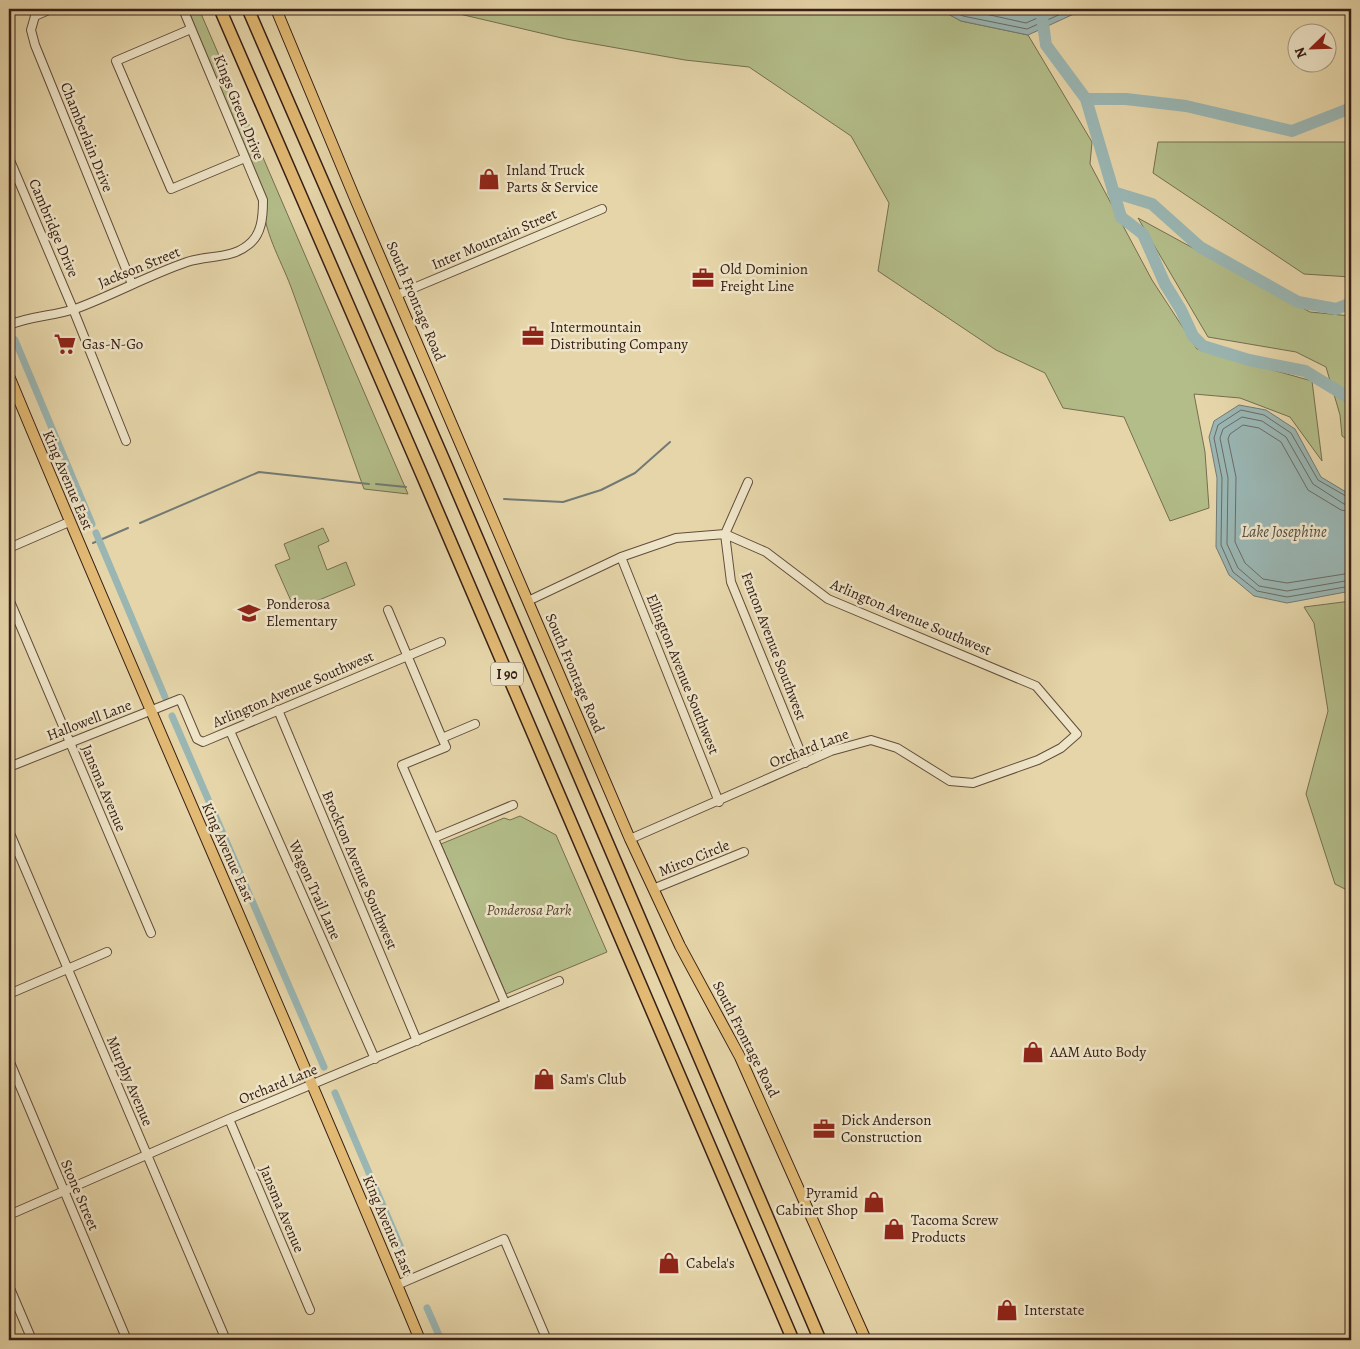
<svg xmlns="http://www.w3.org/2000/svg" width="1360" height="1349" font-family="Alegreya,serif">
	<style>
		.green { fill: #b3bd89; stroke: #766e50 }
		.water { fill: #9ab6b3; stroke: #737a75 }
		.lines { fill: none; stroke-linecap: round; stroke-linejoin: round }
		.shore { stroke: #696b65; stroke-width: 1 }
		.stream { stroke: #737a75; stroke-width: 2 }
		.canal { stroke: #9ab6b3; stroke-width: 7 }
		.river { stroke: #9ab6b3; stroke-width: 12 }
		.minor-casing { stroke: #634d3c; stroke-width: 10 }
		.major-casing { stroke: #382017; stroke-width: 12 }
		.highway-casing { stroke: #382017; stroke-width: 14 }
		.minor { stroke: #eee4c7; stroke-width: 8 }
		.major { stroke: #e2ba74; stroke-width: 10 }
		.highway { stroke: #e2ba74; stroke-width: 11 }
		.labels { text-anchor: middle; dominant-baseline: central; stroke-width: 5; stroke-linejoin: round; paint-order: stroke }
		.shield { fill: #eee4c7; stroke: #6f5b4c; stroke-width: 1 }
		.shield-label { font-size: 14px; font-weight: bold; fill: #382017 }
		.street-label { font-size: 15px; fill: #382017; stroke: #eee4c7 }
		.poi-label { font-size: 15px; fill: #382017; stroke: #eee4c7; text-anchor: start }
		.park-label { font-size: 15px; font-style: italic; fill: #574734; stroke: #eee4c7 }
		.water-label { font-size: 16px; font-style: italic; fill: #554d46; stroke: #eee4c7 }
	</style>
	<rect width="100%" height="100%" fill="#e5d5a9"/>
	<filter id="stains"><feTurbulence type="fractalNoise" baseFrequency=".004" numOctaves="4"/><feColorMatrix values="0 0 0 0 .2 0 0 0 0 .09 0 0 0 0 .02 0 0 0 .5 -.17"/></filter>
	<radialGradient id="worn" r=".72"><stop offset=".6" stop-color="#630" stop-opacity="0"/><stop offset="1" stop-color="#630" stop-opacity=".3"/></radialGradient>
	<!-- green -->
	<path class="green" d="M188,9h11l209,485 -44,-5c-24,-68 -49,-135 -73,-202 -11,-29 -28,-56 -28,-87z
		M448,9h491l22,12 67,14 64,107 -2,22 62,116 45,69 115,32 10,80 -32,-44 -50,-19 -46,-4 11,58 4,56 -39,13 -46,-104 -61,-9 -18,-35 -49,-23 -118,-79 11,-68 -38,-67 -102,-69 -64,-7 -119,-21 -115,-27z
		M1158,142h193v135l-47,-3 -151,-101z
		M1138,218l172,94 41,4v126l-9,-6 -2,-21 -14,-48 -30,-15 -88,-15z
		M323,528l6,13 -11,5 9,24 19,-8 9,23 -60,25 -20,-45 15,-6 -6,-15z
		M1351,601v291l-16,-8 -29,-90 22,-83 -14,-88 -10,-16z
		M520,816l36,19 51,117 -101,42 -65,-150 63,-26 6,2z"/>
	<!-- water -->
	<path class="water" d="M939,9h151l-14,4 -48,22 -67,-14z
		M1239,405l27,5 29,19 26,48 30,18v96l-64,12 -33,-7 -25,-21 -13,-28 1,-69 -8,-41 5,-16z"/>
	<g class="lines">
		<!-- shore -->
		<path class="shore" d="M949,9l14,7 64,13 45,-20
			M963,9l63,14 32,-14
			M1351,499l-33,-19 -27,-47 -27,-18 -23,-5 -23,15 -4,13 8,40 -1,67 12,27 24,19 30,6 64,-11
			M1351,505l-7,-1 -31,-20 -27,-47 -24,-16 -20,-4 -19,12 -3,9 8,40 -1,66 11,24 21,18 28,5 64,-11
			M1351,512l-10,-2 -33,-20 -27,-48 -22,-14 -16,-3 -13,9 -2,5 8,38 -1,65 10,21 18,16 24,4 64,-10"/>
		<!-- stream -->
		<path class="stream" d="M376,484l30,3
			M504,499l59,3 38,-12 34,-17 35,-31
			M140,523l119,-51 110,12
			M93,543l35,-15"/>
		<!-- canal -->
		<path class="canal" d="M15,340l77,184
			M96,533l69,164
			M172,716l152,351
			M335,1093l69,162
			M427,1308l14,32"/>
		<!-- river -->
		<path class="river" d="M1041,9l5,36 40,54 35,118 22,17 22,50 16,26 12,26 10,10 46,14 56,11 46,28
			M1086,99h40l60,7 106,25 59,-23
			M1113,192l39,12 48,43 98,55 38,7 15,-6"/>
		<!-- minor casing -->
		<g class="minor-casing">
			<path id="minor" d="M51,9l-16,7 -4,14 4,15 97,239
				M191,29l-75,32 55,128 74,-31
				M9,158l64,151 53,132
				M397,295l205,-86
				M9,325c21,-9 44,-9 66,-16 38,-14 74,-34 112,-47 21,-7 44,-3 61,-17 14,-10 15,-29 15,-45l-80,-191
				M748,482l-23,52 6,48 74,181
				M9,548l60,-26
				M621,557l98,245
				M9,599l142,334
				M528,601l93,-44 55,-19 49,-4 41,18 62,47 208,87 41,48 -16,14 -23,12 -65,23 -23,-2 -53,-33 -26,-8 -40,11 -201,88
				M388,610l54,128
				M278,710l139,331
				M475,724l-33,14 4,9 -44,18 103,238
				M230,731l145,328
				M9,767l171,-68 17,40 6,3 238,-100
				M9,831l217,509
				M434,838l79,-33
				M653,889l91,-37
				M9,994l98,-42
				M9,1060l118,280
				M229,1119l81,191
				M9,1215l220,-96 330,-138
				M397,1285l107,-46 43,101
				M9,1286l23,54"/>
		</g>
		<!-- major casing -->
		<g class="major-casing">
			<path id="major" d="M276,9l80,192 274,638 50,107 60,111 126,283
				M9,376c134,323 277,641 411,964"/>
		</g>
		<!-- highway casing -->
		<g class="highway-casing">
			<path id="highway" d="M220,9l202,466 371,865
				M248,9l198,456 374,875"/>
		</g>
		<!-- minor -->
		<use href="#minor" class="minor"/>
		<!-- major -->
		<use href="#major" class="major"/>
		<!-- highway -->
		<use href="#highway" class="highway"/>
	</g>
	<!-- icons -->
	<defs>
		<g id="shop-bare" transform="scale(1.725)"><path d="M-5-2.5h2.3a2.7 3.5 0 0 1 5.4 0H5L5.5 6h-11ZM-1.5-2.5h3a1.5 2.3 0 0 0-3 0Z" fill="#8f2418" stroke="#eee4c7" stroke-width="2.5" paint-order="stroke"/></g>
		<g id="office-bare" transform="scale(1.725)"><path d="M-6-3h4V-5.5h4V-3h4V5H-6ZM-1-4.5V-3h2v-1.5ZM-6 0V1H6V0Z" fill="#8f2418" stroke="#eee4c7" stroke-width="2.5" paint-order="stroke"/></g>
		<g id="supermarket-bare" transform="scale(1.725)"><path d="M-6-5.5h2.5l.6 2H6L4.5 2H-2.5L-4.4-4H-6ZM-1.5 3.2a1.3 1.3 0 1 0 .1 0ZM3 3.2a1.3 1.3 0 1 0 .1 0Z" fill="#8f2418" stroke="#eee4c7" stroke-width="2.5" paint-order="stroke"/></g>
		<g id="school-bare" transform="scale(1.725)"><path d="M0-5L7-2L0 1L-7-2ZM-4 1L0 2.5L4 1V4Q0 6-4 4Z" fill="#8f2418" stroke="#eee4c7" stroke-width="2.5" paint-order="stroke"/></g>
	</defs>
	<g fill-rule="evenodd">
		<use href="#shop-bare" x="489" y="179"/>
		<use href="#office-bare" x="703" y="278"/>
		<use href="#office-bare" x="533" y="336"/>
		<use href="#supermarket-bare" x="65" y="344"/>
		<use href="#school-bare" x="249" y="613"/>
		<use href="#shop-bare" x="1033" y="1052"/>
		<use href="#shop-bare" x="544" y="1079"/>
		<use href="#office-bare" x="824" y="1129"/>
		<use href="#shop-bare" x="874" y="1202"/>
		<use href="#shop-bare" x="894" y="1229"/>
		<use href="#shop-bare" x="669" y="1263"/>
		<use href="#shop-bare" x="1007" y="1310"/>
	</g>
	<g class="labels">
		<!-- shield labels -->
		<rect class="shield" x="491" y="662.5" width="32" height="23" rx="4"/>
		<g class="shield-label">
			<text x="507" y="674">I 90</text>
		</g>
		<!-- street labels -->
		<g class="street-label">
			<text transform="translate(239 107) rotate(68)">Kings Green Drive</text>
			<text transform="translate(87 137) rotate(68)">Chamberlain Drive</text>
			<text transform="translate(54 228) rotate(67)">Cambridge Drive</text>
			<text transform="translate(494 239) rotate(-23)">Inter Mountain Street</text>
			<text transform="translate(139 267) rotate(-22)">Jackson Street</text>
			<text transform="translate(416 301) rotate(67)">South Frontage Road</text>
			<text transform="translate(68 480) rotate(67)">King Avenue East</text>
			<text transform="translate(911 617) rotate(23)">Arlington Avenue Southwest</text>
			<text transform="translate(774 646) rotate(69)">Fenton Avenue Southwest</text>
			<text transform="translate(575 673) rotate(67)">South Frontage Road</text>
			<text transform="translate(683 674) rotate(68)">Ellington Avenue Southwest</text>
			<text transform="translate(293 689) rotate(-23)">Arlington Avenue Southwest</text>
			<text transform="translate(89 720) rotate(-21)">Hallowell Lane</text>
			<text transform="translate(809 748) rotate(-21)">Orchard Lane</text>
			<text transform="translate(104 788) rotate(67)">Jansma Avenue</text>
			<text transform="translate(228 852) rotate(66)">King Avenue East</text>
			<text transform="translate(694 858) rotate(-22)">Mirco Circle</text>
			<text transform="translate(360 870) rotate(67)">Brockton Avenue Southwest</text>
			<text transform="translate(315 890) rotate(66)">Wagon Trail Lane</text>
			<text transform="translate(746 1039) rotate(63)">South Frontage Road</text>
			<text transform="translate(130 1081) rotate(67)">Murphy Avenue</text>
			<text transform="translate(278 1084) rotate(-22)">Orchard Lane</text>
			<text transform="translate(80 1195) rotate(67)">Stone Street</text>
			<text transform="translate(282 1209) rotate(67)">Jansma Avenue</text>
			<text transform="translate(388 1225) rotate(67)">King Avenue East</text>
		</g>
		<!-- poi labels -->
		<g class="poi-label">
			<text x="506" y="170">Inland Truck<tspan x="506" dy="17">Parts &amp; Service</tspan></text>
			<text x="720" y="269">Old Dominion<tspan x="720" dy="17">Freight Line</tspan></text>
			<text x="550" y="327">Intermountain<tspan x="550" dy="17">Distributing Company</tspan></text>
			<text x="82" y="344">Gas-N-Go</text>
			<text x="266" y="604">Ponderosa<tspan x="266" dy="17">Elementary</tspan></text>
			<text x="1050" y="1052">AAM Auto Body</text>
			<text x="560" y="1079">Sam's Club</text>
			<text x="841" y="1120">Dick Anderson<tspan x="841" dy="17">Construction</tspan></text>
			<text x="858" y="1193" text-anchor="end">Pyramid<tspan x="858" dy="17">Cabinet Shop</tspan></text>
			<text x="911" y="1220">Tacoma Screw<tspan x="911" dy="17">Products</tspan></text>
			<text x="686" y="1263">Cabela's</text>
			<text x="1024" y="1310">Interstate</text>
		</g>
		<!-- park labels -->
		<g class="park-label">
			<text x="529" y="910">Ponderosa Park</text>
		</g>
		<!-- water labels -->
		<g class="water-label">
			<text x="1284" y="532">Lake Josephine</text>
		</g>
	</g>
	<!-- margin -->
	<rect width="1360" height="1349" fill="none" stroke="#e5d5a9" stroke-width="30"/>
	<rect x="10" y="10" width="1340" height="1329" fill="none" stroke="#382017" stroke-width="2.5"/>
	<rect x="15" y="15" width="1330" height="1319" fill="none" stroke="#382017"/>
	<!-- north arrow -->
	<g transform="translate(1312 48) rotate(247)"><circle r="24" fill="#eee4c7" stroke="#a59681"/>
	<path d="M0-4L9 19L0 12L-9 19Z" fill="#8f2418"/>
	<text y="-8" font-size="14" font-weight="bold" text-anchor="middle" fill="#382017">N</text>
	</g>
	<rect width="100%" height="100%" filter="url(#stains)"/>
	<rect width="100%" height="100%" fill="url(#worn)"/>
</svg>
